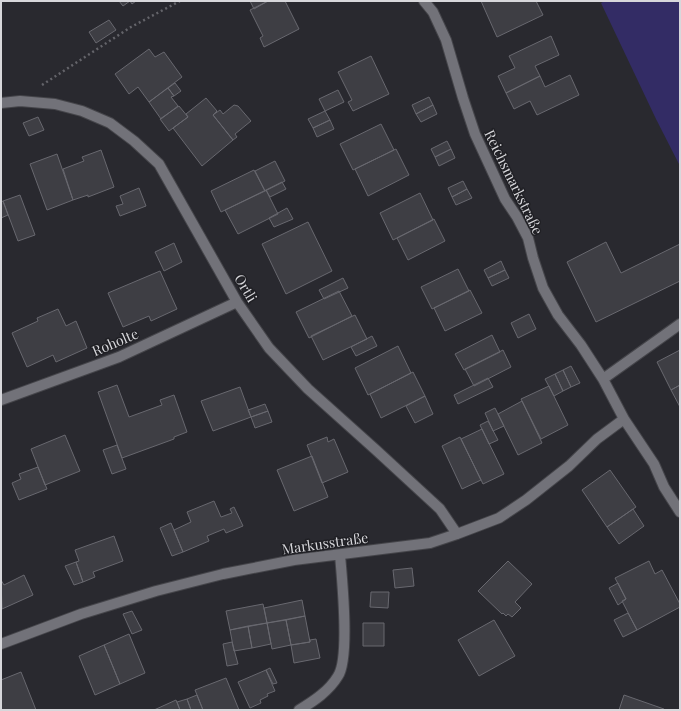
<svg xmlns="http://www.w3.org/2000/svg" width="681" height="711" font-family="'Playfair Display',serif">
	<style>
		.green { fill: #332c65 }
		.building { fill: #3e3e44; stroke: #68686f }
		.lines { fill: none; stroke-linecap: round; stroke-linejoin: round }
		.minor-casing { stroke: #45454a; stroke-width: 12 }
		.path { stroke: #64646a; stroke-width: 2.5; stroke-dasharray: 2 3; stroke-linecap: butt }
		.minor { stroke: #727279; stroke-width: 10 }
		.labels { text-anchor: middle; dominant-baseline: central; stroke-width: 3; stroke-linejoin: round; paint-order: stroke }
		.street-label { font-size: 14px; fill: #d7d7db; stroke: #202025 }
	</style>
	<rect width="100%" height="100%" fill="#29292f"/>
	<!-- green -->
	<path class="green" d="M605,1h75v165l-24,-47 -55,-116z"/>
	<!-- building -->
	<path class="building" d="M119,1h17l-4,3 -2,-3 -7,5z
		M250,1h18l-14,8z
		M268,1h17l14,28 -35,18 -4,-9 3,-2 -13,-26z
		M481,1h55l7,14 -46,22z
		M109,20l7,10 -20,13 -7,-11z
		M551,36l8,19 -24,11 5,10 -34,17 -8,-17 17,-8 -6,-12z
		M149,49l6,8 9,-5 18,25 -33,25 -11,-15 -9,7 -14,-20z
		M371,56l18,38 -36,17 -5,-9 4,-2 -14,-28z
		M570,75l9,20 -42,20 -7,-14 -16,8 -8,-16 34,-17 5,11z
		M175,83l6,8 -7,5 -6,-8z
		M168,88l6,8 -3,1 7,9 -17,13 -12,-17z
		M338,90l6,12 -19,9 -6,-12z
		M429,97l4,8 -17,9 -4,-9z
		M206,98l11,13 -4,4 20,25 -31,26 -29,-38 15,-11 -2,-3z
		M234,105l4,1 13,15 -16,13 2,3 -4,3 -20,-25 7,-5 3,4z
		M433,105l4,9 -16,8 -5,-8z
		M179,106l9,11 -19,14 -9,-12z
		M325,111l5,9 -17,8 -5,-9z
		M38,117l6,13 -15,6 -6,-13z
		M330,120l4,9 -17,8 -4,-9z
		M381,124l13,26 -41,20 -13,-26z
		M447,141l4,8 -16,8 -4,-8z
		M396,149l13,26 -41,21 -13,-27z
		M451,149l4,9 -16,8 -4,-9z
		M101,150l13,37 -26,10v-2l-15,5 -10,-31 21,-8 -2,-4z
		M57,154l16,46 -26,10 -17,-46z
		M275,161l10,20 -20,10 -10,-20z
		M254,170l11,21 -44,21 -10,-21z
		M463,181l4,8 -15,8 -4,-9z
		M282,182l4,7 -16,8 -4,-7z
		M139,188l7,18 -26,10 -4,-10 7,-2 -3,-8z
		M467,189l5,9 -16,7 -4,-8z
		M266,190l12,24 -40,20 -13,-24z
		M420,193l13,27 -40,20 -13,-27z
		M20,195l15,40 -17,6 -15,-40z
		M3,201l5,14 -7,3v-16z
		M287,208l6,11 -19,8 -5,-9z
		M434,219l11,22 -37,19 -11,-22z
		M308,222l24,49 -46,23 -24,-50z
		M606,242l15,31 59,-29v37l-84,41 -29,-60z
		M174,243l8,19 -18,9 -9,-19z
		M501,261l4,9 -17,8 -4,-8z
		M458,269l11,22 -37,18 -11,-22z
		M505,270l4,8 -17,8 -4,-8z
		M160,271l17,38 -26,12 -2,-5 -26,11 -15,-34z
		M343,278l5,10 -24,11 -5,-9z
		M470,290l12,23 -37,18 -11,-23z
		M339,291l13,25 -43,22 -13,-26z
		M58,309l8,17 10,-5 11,27 -31,14 -3,-7 -26,12 -15,-34 26,-12 -1,-3z
		M529,314l7,15 -18,9 -7,-15z
		M355,315l12,24 -44,21 -12,-24z
		M492,335l8,17 -36,18 -9,-16z
		M372,336l5,10 -21,10 -5,-9z
		M398,346l13,27 -43,22 -13,-27z
		M503,350l8,17 -37,19 -9,-17z
		M680,350v35l-9,5 -14,-28z
		M571,366l9,17 -9,4 -8,-17z
		M563,370l8,17 -8,4 -8,-17z
		M413,372l12,24 -44,22 -11,-24z
		M555,374l8,17 -9,5 -9,-17z
		M488,378l5,9 -35,17 -4,-9z
		M117,385l12,32 33,-12 -2,-5 14,-5 13,37 -13,5v2l-52,19 -24,-66z
		M680,385v22l-9,-17z
		M549,386l19,39 -27,14 -20,-40z
		M240,387l11,30 -38,14 -12,-30z
		M425,396l8,18 -18,9 -9,-17z
		M522,401l20,42 -24,12 -20,-41z
		M265,404l3,7 -17,6 -3,-7z
		M495,408l9,18 -11,5 -8,-18z
		M268,411l4,11 -17,6 -4,-11z
		M488,421l10,19 -9,4 -9,-19z
		M482,429l22,45 -21,10 -22,-45z
		M65,435l15,36 -35,14 -14,-36z
		M327,437l1,5 6,-3 14,33 -26,11 -15,-38z
		M460,437l21,43 -19,9 -20,-43z
		M117,445l9,24 -14,5 -9,-24z
		M312,456l16,41 -34,14 -17,-41z
		M38,467l9,22 -28,11 -7,-17 9,-4 -2,-5z
		M610,470l26,37 -29,20 -25,-37z
		M214,501l7,16 11,-4 -2,-4 4,-2 9,19 -17,7 -2,-4 -17,7 2,5 -26,11 -9,-22 17,-8 -4,-10z
		M633,509l11,17 -25,18 -12,-17z
		M171,523l12,29 -11,4 -12,-28z
		M114,536l9,25 -30,11 2,5 -12,5 -7,-20 3,-1 -4,-11z
		M508,561l24,23 -17,18 6,6 -9,9 -4,-3 -2,2 -3,-3 -1,1 -24,-23z
		M649,561l6,13 7,-4 18,34v3l-43,23 -15,-29 4,-2 -11,-21z
		M76,562l7,20 -9,3 -9,-19z
		M412,568l2,18 -19,2 -2,-18z
		M24,575l9,20 -31,14 -1,-29 3,5z
		M618,583l8,16 -8,6 -9,-17z
		M371,592h18l-1,16 -18,-1z
		M302,600l3,16 -38,7 -3,-15z
		M263,604l4,19 -37,7 -4,-19z
		M132,611l10,19 -10,4 -9,-20z
		M628,613l9,17 -14,7 -9,-17z
		M305,616l5,26 -19,3 -5,-25z
		M286,620l5,25 -19,4 -5,-26z
		M494,620l21,36 -36,20 -21,-36z
		M267,623l4,21 -19,4 -4,-22z
		M363,623h21v23h-21z
		M248,626l4,22 -18,3 -4,-21z
		M129,634l16,39 -25,11 -16,-39z
		M316,639l4,19 -26,5 -3,-18 19,-3v-2z
		M232,642l6,22 -11,2 -4,-22z
		M104,645l16,39 -25,11 -16,-39z
		M270,668l7,15 -4,1 -7,-14z
		M266,670l9,21 -8,3 1,2 -8,4 1,3 -11,5 -12,-26z
		M21,672l15,38h-35v-30z
		M226,678l13,32h-36l-8,-20z
		M197,695l6,15h-12l-4,-11z
		M624,695l40,14v1h-45z
		M187,699l4,11h-11l-3,-8z
		M176,700l4,10h-26z"/>
	<g class="lines">
		<!-- minor casing -->
		<g class="minor-casing">
			<path id="minor" d="M424,1l9,11 13,28 17,58 12,36 30,65 12,18 11,21 5,20 10,30 15,27 23,30 22,34 21,40 30,45 10,23 16,25
				M1,103l19,-2 35,3 27,7 28,12 24,18 25,23 78,138 32,46 39,41 68,61 64,59 17,25
				M603,379l77,-55
				M1,400l118,-43 118,-55
				M1,644l80,-30 75,-23 67,-17 71,-14 136,-17 27,-9 42,-16 27,-18 43,-34 28,-27 27,-20
				M299,710c15,-9 30,-19 39,-34 12,-18 4,-98 2,-121"/>
		</g>
		<!-- path -->
		<path class="path" d="M42,85l89,-58 49,-26"/>
		<!-- minor -->
		<use href="#minor" class="minor"/>
	</g>
	<g class="labels">
		<!-- street labels -->
		<g class="street-label">
			<text transform="translate(514 182) rotate(64)">Reichsmarkstraße</text>
			<text transform="translate(246 288) rotate(59)">Ortli</text>
			<text transform="translate(115 342) rotate(-23)">Roholte</text>
			<text transform="translate(325 543) rotate(-8)">Markusstraße</text>
		</g>
	</g>
	<!-- border -->
	<rect width="681" height="711" fill="none" stroke="#d7d7db" stroke-width="4"/>
</svg>
